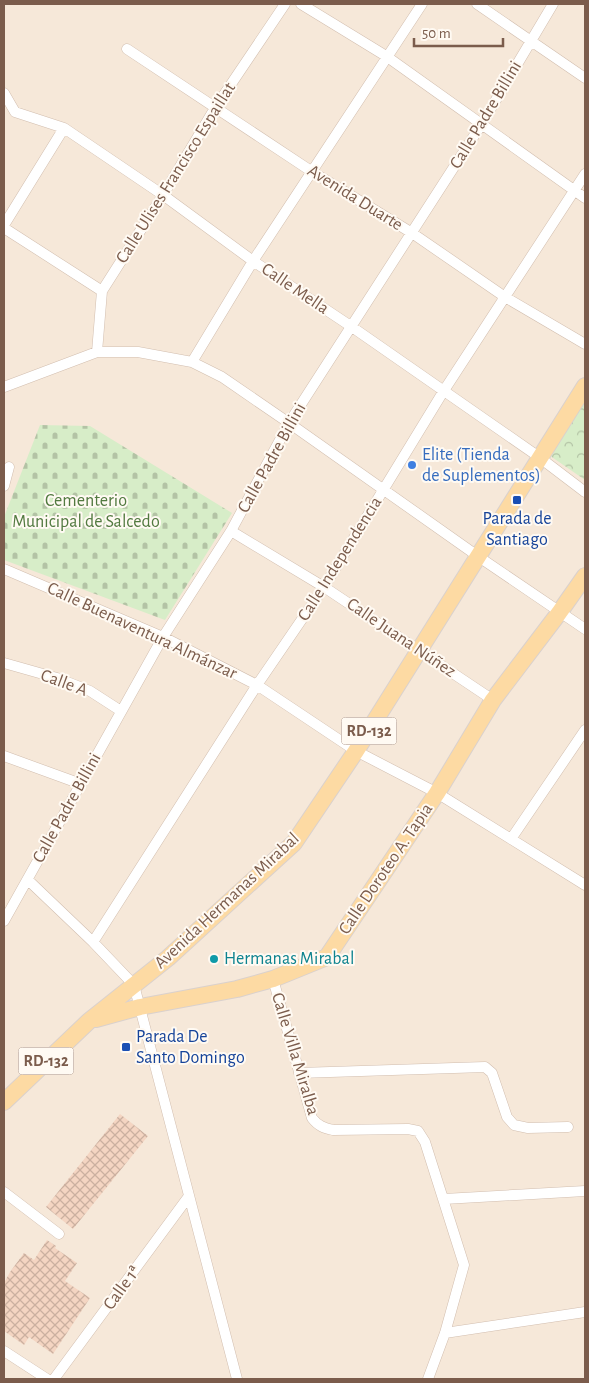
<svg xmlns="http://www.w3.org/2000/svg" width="589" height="1383" font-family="'Alegreya Sans',sans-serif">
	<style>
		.residential { fill: #f6e8d9 }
		.cemetery { fill: url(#cemetery-stones) }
		.park { fill: url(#park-crowns) }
		.building { fill: url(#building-cross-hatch) }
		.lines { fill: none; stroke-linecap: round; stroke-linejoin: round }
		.street-casing { stroke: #d2beaf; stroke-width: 11 }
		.primary-casing { stroke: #dad1cd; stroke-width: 18 }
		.street { stroke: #fff; stroke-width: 10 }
		.primary { stroke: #fddaa3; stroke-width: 16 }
		.shop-dot { fill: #3f7fe0; stroke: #fffaf3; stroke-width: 2 }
		.transit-dot { fill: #1a4fb4; stroke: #fffaf3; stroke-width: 2 }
		.culture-dot { fill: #0f9aa8; stroke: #fffaf3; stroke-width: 2 }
		.labels { text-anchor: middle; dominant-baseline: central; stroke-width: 4; stroke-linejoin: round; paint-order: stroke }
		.shield { fill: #fffaf3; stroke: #a38b7e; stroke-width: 1 }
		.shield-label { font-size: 16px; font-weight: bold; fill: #7b5c4c }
		.street-label { font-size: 18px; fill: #7b5c4c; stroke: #fffaf3 }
		.shop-label { font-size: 18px; fill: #366cbe; stroke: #fffaf3; text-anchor: start }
		.park-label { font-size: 18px; fill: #527a40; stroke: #fffaf3 }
		.transit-label { font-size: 18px; fill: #164399; stroke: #fffaf3 }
		.culture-label { font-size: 18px; fill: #0d838f; stroke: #fffaf3; text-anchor: start }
	</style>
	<defs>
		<pattern id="cemetery-stones" width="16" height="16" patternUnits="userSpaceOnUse" patternTransform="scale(1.25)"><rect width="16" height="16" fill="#d7edc8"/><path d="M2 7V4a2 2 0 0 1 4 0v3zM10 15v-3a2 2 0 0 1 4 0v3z" fill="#b3c3a5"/></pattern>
		<pattern id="park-crowns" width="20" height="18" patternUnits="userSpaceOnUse" patternTransform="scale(1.25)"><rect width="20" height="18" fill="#d7edc8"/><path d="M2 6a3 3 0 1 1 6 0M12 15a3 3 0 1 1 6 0" fill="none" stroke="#b3c3a5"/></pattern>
		<pattern id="building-cross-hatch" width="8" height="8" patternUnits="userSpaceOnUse" patternTransform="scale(1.25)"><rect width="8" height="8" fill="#f4d5c2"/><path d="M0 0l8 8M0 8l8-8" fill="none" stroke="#cbb0a0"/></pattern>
	</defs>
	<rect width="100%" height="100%" fill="#fdf6eb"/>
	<!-- residential -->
	<path class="residential" d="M4,4h581v1375h-581z"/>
	<!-- cemetery -->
	<path class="cemetery" d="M40,425l50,1 142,87 -67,107 -161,-60v-43z"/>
	<!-- park -->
	<path class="park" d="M585,397v83l-39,-27z"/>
	<!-- building -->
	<path class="building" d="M120,1114l28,22 -75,93 -27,-22z
		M47,1240l9,6 -1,2 22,15 -12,18 25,17 -37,56 -24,-17 -5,8 -20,-14v-48l6,-11 14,-19 10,7z"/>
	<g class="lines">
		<!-- street casing -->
		<g class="street-casing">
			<path id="street" d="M301,4l85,52 199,142
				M477,4l108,74
				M127,49l184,122 101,62 93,64 80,47
				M4,93l11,19 49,16 99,67 90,66 99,66 187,130 46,35
				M4,225l60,-97
				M4,228l98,63
				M97,352l5,-61 61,-96 52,-87 70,-104
				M192,362l61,-101 169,-257
				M4,387l93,-35h41l54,10 30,15 67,46 190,134 106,72
				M4,486l5,-19
				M231,531l93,56 169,113
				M4,569l159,68 94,48 99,66 81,42 148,92
				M4,663l53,15 33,13 31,20
				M4,756l77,28
				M511,839l74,-109
				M28,880l65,62 41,43 103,394
				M4,921l159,-284 68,-106 58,-108 192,-298 72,-121
				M93,942l164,-257 67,-98 119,-195 142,-218
				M273,979l39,139c6,8 12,10 21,12l75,-1 10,2 7,11 39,123 -19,68 -17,46
				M299,1073l186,-6 7,6 15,44 7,8 14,3 40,-1
				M4,1192l55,42
				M444,1199l141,-8
				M445,1333l140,-21
				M4,1351l43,28
				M54,1379l135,-183"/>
		</g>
		<!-- primary casing -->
		<g class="primary-casing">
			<path id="primary" d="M96,1019l44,-12 97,-18 36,-10 54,-22 110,-164 56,-93 66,-87 26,-37
				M4,1102l85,-81 79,-63 126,-115 62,-92 229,-365"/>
		</g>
		<!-- street -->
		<use href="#street" class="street"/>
		<!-- primary -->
		<use href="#primary" class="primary"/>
	</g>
	<!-- markers -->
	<circle class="shop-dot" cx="412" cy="465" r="5"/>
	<g class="transit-dot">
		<rect x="512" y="495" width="10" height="10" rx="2.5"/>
		<rect x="121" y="1042" width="10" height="10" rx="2.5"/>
	</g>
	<circle class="culture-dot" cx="214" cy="959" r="5"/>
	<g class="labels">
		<!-- shield labels -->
		<g class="shield">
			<rect x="341.5" y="717.5" width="55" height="27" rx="4"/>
			<rect x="18.5" y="1047.5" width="55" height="27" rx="4"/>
		</g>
		<g class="shield-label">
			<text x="369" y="731">RD-132</text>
			<text x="46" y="1061">RD-132</text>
		</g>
		<!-- street labels -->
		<g class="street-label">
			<text transform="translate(486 115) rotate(-59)">Calle Padre Billini</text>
			<text transform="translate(176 173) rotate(-58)">Calle Ulises Francisco Espaillat</text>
			<text transform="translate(355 198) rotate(32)">Avenida Duarte</text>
			<text transform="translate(295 289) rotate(34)">Calle Mella</text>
			<text transform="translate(272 458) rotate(-61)">Calle Padre Billini</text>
			<text transform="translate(340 559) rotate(-58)">Calle Independencia</text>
			<text transform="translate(142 631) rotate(25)">Calle Buenaventura Almánzar</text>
			<text transform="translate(401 638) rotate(34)">Calle Juana Núñez</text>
			<text transform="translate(64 683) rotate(20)">Calle A</text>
			<text transform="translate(67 808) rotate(-61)">Calle Padre Billini</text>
			<text transform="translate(386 869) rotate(-56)">Calle Doroteo A. Tapia</text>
			<text transform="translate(227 901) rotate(-43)">Avenida Hermanas Mirabal</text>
			<text transform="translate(295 1054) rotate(73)">Calle Villa Miralba</text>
			<text transform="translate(122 1288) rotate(-54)">Calle 1ª</text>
		</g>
		<!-- shop labels -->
		<g class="shop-label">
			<text x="422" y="455">Elite (Tienda<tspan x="422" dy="21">de Suplementos)</tspan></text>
		</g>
		<!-- park labels -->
		<g class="park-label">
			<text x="86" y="501">Cementerio<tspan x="86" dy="21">Municipal de Salcedo</tspan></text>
		</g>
		<!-- transit labels -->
		<g class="transit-label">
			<text x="517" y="519">Parada de<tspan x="517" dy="21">Santiago</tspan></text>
			<text x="136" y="1037" text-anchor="start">Parada De<tspan x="136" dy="21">Santo Domingo</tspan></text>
		</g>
		<!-- culture labels -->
		<g class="culture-label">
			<text x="224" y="959">Hermanas Mirabal</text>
		</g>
	</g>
	<!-- border -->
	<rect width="589" height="1383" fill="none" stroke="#7b5c4c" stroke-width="10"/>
	<!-- scale -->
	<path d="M414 38v8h89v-8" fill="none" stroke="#7b5c4c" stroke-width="2.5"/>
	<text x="422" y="38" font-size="15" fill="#7b5c4c" stroke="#fffaf3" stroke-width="4" paint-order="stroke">50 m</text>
</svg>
